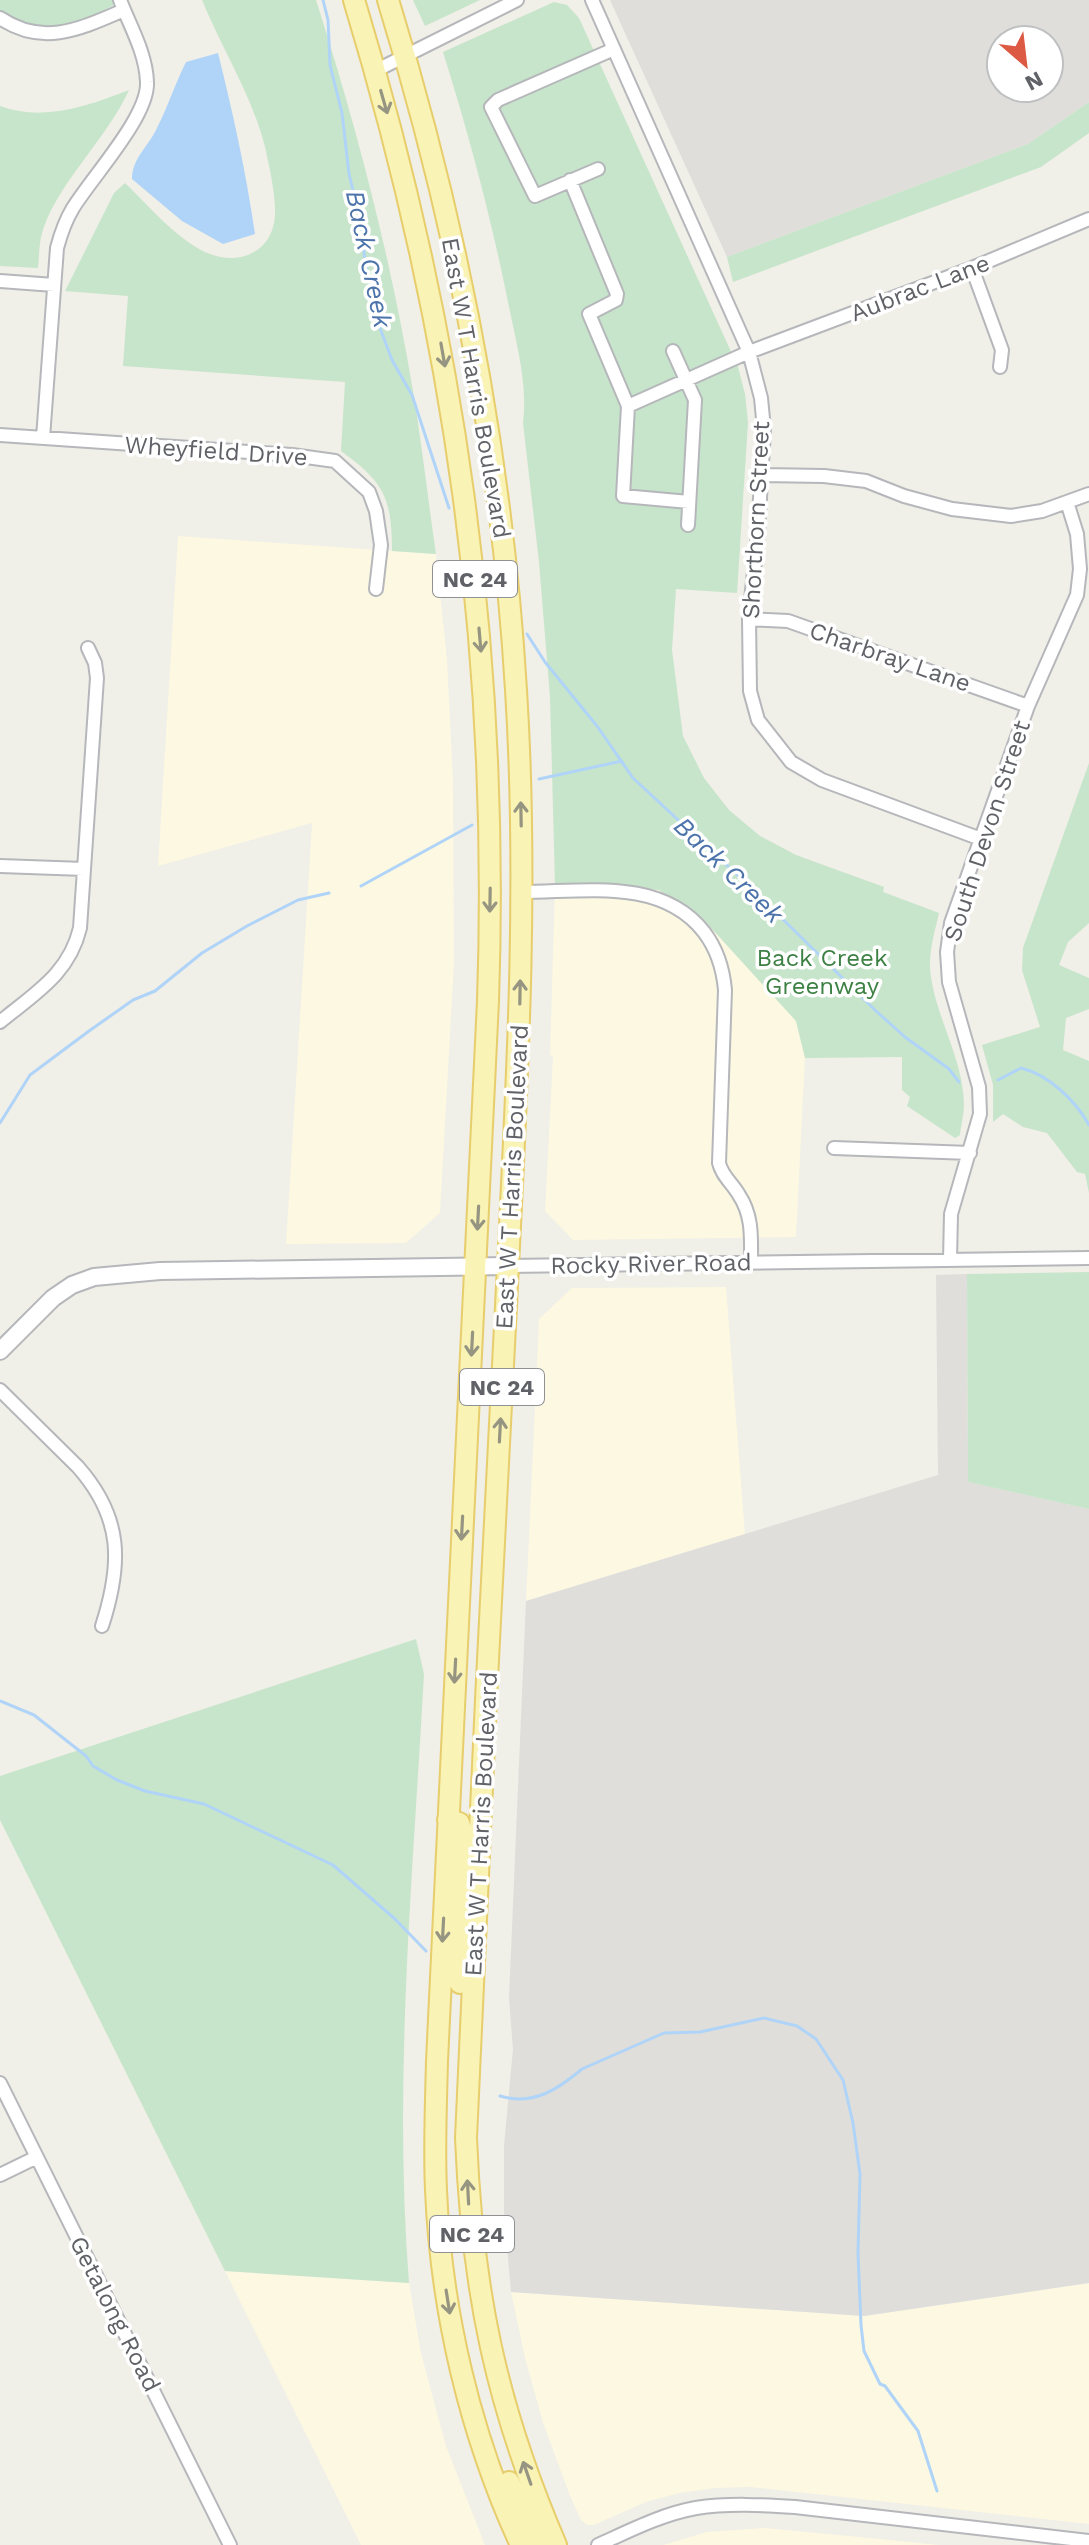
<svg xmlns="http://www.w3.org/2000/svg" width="1089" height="2545" font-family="'Work Sans',sans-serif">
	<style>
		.commercial { fill: #fcf8e2 }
		.industrial { fill: #dfdeda; fill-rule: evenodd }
		.green { fill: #c7e5ca }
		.water { fill: #b0d4f8 }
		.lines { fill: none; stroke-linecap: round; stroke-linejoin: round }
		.stream { stroke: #b0d4f8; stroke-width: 3 }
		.minor-casing { stroke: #b5b7bb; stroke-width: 16 }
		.tertiary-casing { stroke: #b5b7bb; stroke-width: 20 }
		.primary-casing { stroke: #e7cd6b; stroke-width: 24 }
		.minor { stroke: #fff; stroke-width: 12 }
		.tertiary { stroke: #fff; stroke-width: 16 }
		.primary { stroke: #f9f3b5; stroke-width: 20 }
		.oneway { stroke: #969582 }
		.labels { text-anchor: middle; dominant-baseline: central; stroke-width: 7; stroke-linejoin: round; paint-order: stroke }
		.shield { fill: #fff; stroke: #909195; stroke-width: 2 }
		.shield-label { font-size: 22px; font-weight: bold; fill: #606267 }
		.street-label { font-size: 24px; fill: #606267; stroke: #fff }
		.park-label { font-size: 24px; fill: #3d8144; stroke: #fff }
		.water-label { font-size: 26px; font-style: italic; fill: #4c73aa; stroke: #fff }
	</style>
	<rect width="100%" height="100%" fill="#f0efe8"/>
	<!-- commercial -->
	<path class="commercial" d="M178,536l258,18 11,105 6,122 1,183 -14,249 -34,30 -120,1 26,-421 -154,43z
		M555,885l103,5 44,28 94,103 9,37 -9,179 -223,3 -28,-29 8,-155 -3,-1z
		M726,1287l19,247 -219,67 13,-282 33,-31z
		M225,2271l184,12 12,70 25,93 39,99h-124z
		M1089,2283v241l-339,-37 -35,1 -35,5 -34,9 -52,23h-7l-6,-5 -11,-24 -27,-73 -18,-65 -14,-66 353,24z
		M765,2528l84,8 91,9h-277l44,-13z"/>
	<!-- industrial -->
	<path class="industrial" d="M610,0h479v102l-61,42 -301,113zM1001,40h48v48h-48z
		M967,1274l1,208 121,27v774l-225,33 -353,-24 -7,-81v-65l9,-97 -4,-51 17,-397 412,-126 -2,-200z"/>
	<!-- green -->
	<path class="green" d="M0,0h112l2,5c-45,22 -69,36 -114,5z
		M202,0h114c41,128 75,259 97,391 9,54 15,109 23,163l-44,-3c0,-53 -8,-69 -51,-100l4,-69 -222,-16 5,-70 -63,-5 49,-98 11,-10c23,22 55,60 85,71 32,12 64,-4 65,-40 1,-18 -6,-49 -10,-67 -13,-52 -43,-98 -63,-147z
		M413,0h67l-55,26z
		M554,2l13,3 12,13 159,349 7,27 3,28 -11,171 -61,-4 -4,61 11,86 21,42 25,32 31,26 36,19 88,32 -1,5 56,21c-4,18 -10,37 -9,56 4,46 33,88 34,135 0,10 -3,21 -4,31l-5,3 -48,-32 3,-9 -8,-7v-33l-97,1 -9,-37 -94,-103 -43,-28 -104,-5 -5,-188 -11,-135 -16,-139c5,-40 -7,-81 -15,-121 -17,-85 -39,-167 -65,-250z
		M129,90c-22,49 -77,99 -88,147 -2,10 -2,21 -3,31l-38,-2v-160c43,16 88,0 129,-16z
		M1089,102v31l-48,34 -308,115 -6,-25 301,-113z
		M1089,763v160l-21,19 -9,23 30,13v31l-23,9 -3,32 26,11v132l-4,-19 -8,-2 -30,-39 -24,-6 -20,-13 -10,8v-37l-11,-40 58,-18 -18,-57 1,-22z
		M1089,1272v237l-121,-27 -1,-208z
		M416,1639l8,35c-11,202 -31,406 -15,609l-184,-12 -225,-451v-44z"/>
	<!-- water -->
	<path class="water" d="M218,53c15,60 28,119 37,181l-32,10 -41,-23 -50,-42c0,-21 17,-33 25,-51 11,-22 18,-44 29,-66z"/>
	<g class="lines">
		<!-- stream -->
		<path class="stream" d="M323,0l5,20 2,45 12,48 7,61 13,53 3,37 11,31 1,25 15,40 20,35 37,113
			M527,634l18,28 52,64 36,52 113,105 130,128 29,26 44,32 10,13
			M539,779l83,-18
			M361,886l111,-61
			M998,1080l23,-12c28,7 54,32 68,57
			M0,1123l30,-48 59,-44 44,-31 22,-9 47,-38 45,-27 51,-26 31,-7
			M0,1701l34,14 52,41 7,10 24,14 28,11 59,13 129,61 62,54 31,32
			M500,2096c34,10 58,-7 82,-27l82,-36 36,-1 64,-14 33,8 19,13 27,41 10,43 7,51 -2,79 3,72 3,26 16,33 5,2 33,45 19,60"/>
		<!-- minor casing -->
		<g class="minor-casing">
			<path id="minor" d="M592,0l157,352 12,46 3,31 -6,104 -9,86 1,72 8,29 33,42 31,18 159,59
				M0,18c43,29 80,11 124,-8
				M375,71l142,-71
				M598,169l-63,27 -44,-89 7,-7 116,-51
				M570,180l47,114 -1,6 -27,14 39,92 -5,90 66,6
				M972,268l30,82 -2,17
				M0,281l54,4
				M673,351l22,49 -7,125
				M628,406l121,-54 223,-84 117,-49
				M0,435l292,20 43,6 34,31 7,19 5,34 -5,44
				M43,438l14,-190c4,-15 8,-27 16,-40 19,-31 76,-92 74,-126 -1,-29 -17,-56 -27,-82
				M762,475l62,1 42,5 38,15 48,13 59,7 31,-5 47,-17
				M749,619l39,2 240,85
				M0,866l84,3
				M522,892c62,0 139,-15 182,40 13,17 19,36 21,58l-6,173c3,13 13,20 20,32 14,21 12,43 12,68
				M0,1022c35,-29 69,-48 80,-94l17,-250 -2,-15 -7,-15
				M834,1148l136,5
				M950,1260l1,-46 29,-100 -1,-27 -30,-105 -2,-30 4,-29 77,-217 49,-111 3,-26 -3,-35 -10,-32
				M508,1266l581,-8
				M0,1390l78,77c45,51 44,97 24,159
				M0,2083l230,462
				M0,2175l37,-18
				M598,2545c31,-14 64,-31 98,-37 32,-5 67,-3 99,-1l294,34"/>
		</g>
		<!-- tertiary casing -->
		<g class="tertiary-casing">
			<path id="tertiary" d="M0,1351l53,-53 19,-13 22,-8 66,-6 348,-5"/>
		</g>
		<!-- primary casing -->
		<g class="primary-casing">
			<path id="primary" d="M354,0c101,333 146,653 134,1001l-51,1060c-1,43 -3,86 -1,129 5,121 34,245 85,355
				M388,0c69,224 114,456 128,690 13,205 0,411 -10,616 -14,277 -29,555 -40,832 6,151 30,268 90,407
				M448,1820l11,3 5,16 -4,144
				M509,2482l30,63"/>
		</g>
		<!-- minor -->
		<use href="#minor" class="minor"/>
		<!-- tertiary -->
		<use href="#tertiary" class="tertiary"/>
		<!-- primary -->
		<use href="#primary" class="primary"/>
	</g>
	<!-- one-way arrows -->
	<defs><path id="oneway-shaft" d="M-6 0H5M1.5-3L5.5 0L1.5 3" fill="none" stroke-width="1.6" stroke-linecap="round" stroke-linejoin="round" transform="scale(2)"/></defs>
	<g class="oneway">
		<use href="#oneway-shaft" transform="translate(384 102) rotate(74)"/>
		<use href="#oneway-shaft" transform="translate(443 355) rotate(80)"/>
		<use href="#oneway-shaft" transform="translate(480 640) rotate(85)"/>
		<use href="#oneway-shaft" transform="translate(521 814) rotate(-91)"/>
		<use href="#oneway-shaft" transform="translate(490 900) rotate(91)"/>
		<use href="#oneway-shaft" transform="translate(520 992) rotate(-89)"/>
		<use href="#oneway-shaft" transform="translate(478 1218) rotate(93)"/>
		<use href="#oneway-shaft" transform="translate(472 1344) rotate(93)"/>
		<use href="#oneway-shaft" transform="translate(500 1430) rotate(-87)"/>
		<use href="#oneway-shaft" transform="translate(462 1528) rotate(93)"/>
		<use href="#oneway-shaft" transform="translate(455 1671) rotate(93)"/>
		<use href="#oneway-shaft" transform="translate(443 1930) rotate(93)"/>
		<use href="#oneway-shaft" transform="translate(468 2192) rotate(-93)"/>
		<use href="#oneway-shaft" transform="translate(448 2302) rotate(81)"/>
		<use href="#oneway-shaft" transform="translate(527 2473) rotate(-109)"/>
	</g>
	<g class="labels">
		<!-- shield labels -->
		<g class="shield">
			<rect x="433" y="561" width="84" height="36" rx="6"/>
			<rect x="460" y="1369" width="84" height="36" rx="6"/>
			<rect x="430" y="2216" width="84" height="36" rx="6"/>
		</g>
		<g class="shield-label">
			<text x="475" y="579">NC 24</text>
			<text x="502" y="1387">NC 24</text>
			<text x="472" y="2234">NC 24</text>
		</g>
		<!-- street labels -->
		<g class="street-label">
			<text transform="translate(920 288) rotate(-21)">Aubrac Lane</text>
			<text transform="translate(476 388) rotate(80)">East W T Harris Boulevard</text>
			<text transform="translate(216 451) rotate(4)">Wheyfield Drive</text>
			<text transform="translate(756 520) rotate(-87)">Shorthorn Street</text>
			<text transform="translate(890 657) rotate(19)">Charbray Lane</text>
			<text transform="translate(987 831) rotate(-72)">South Devon Street</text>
			<text transform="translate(512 1177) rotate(-87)">East W T Harris Boulevard</text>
			<text transform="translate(651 1264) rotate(-1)">Rocky River Road</text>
			<text transform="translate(481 1824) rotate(-87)">East W T Harris Boulevard</text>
			<text transform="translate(115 2314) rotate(63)">Getalong Road</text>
		</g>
		<!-- park labels -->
		<g class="park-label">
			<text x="822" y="958">Back Creek<tspan x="822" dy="28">Greenway</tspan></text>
		</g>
		<!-- water labels -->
		<g class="water-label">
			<text transform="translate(369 259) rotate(78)">Back Creek</text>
			<text transform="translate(729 870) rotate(44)">Back Creek</text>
		</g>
	</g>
	<!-- north arrow -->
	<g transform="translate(1025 64) rotate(152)"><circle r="38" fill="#ffffff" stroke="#bfc0c2" stroke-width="2"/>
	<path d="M0-6L14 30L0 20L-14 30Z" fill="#dc5a43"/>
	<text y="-12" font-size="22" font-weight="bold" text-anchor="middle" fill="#606267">N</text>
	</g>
</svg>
